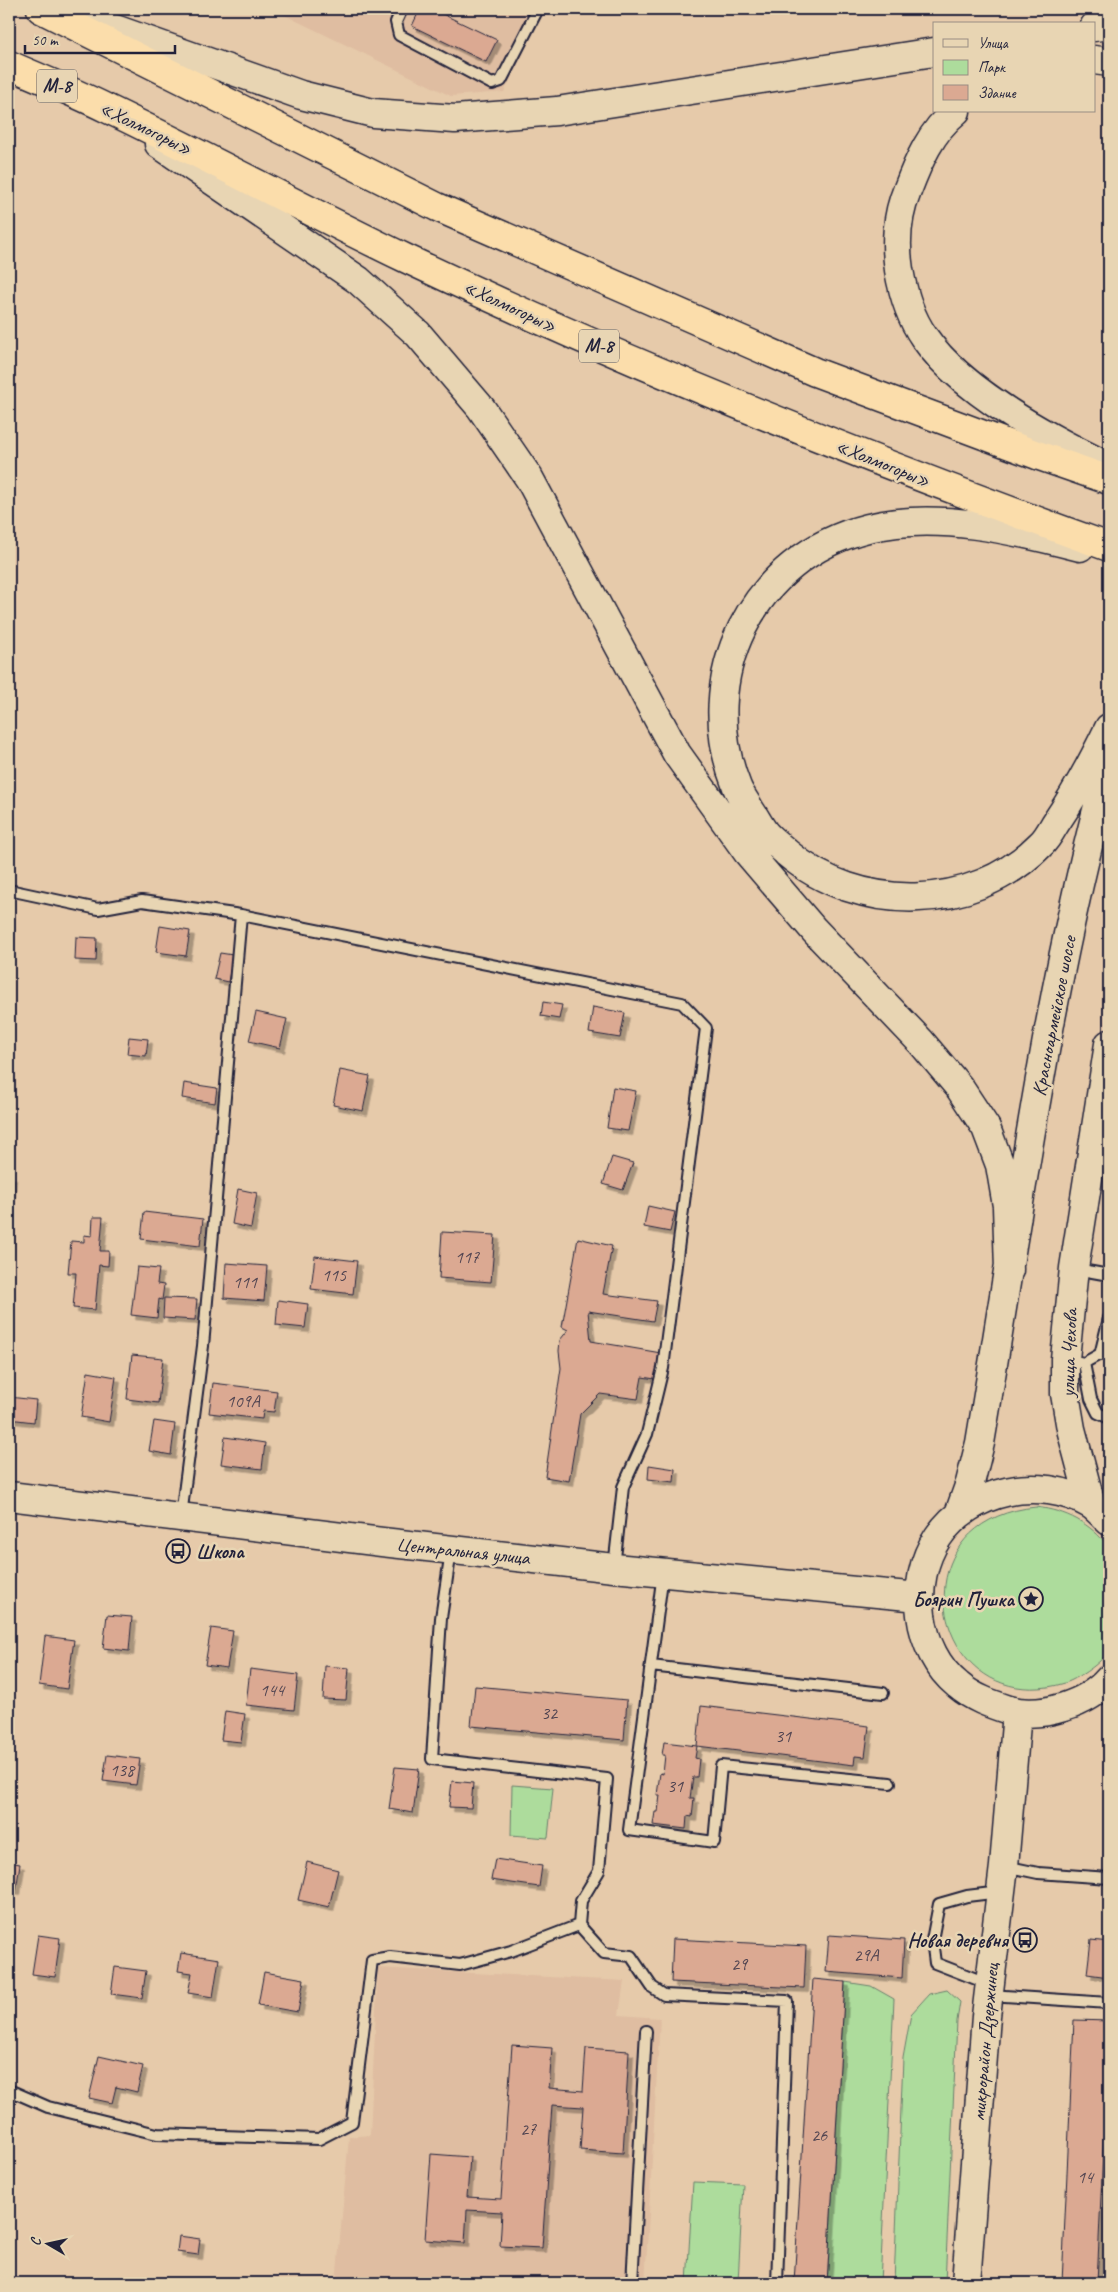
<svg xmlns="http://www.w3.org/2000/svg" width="1118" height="2292" font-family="Caveat,sans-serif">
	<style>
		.built { fill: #dfbda1 }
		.green { fill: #addc9c; stroke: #687f6c }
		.building { fill: #dba992; stroke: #22223b; filter: url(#shadow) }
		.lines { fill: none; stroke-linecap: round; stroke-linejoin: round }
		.service-casing { stroke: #22223b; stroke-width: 14 }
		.secondary-casing { stroke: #22223b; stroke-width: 31 }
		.trunk-casing { stroke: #22223b; stroke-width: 31 }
		.service { stroke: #e8d5b3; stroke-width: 10 }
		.secondary { stroke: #e8d5b3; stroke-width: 28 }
		.trunk { stroke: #fbddab; stroke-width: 28 }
		.labels { text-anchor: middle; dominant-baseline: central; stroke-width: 5; stroke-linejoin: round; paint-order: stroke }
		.number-label { font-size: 18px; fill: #504451 }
		.shield { fill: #e8d5b3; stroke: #5d585f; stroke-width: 1 }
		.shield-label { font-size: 19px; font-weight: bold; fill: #22223b }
		.street-label { font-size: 20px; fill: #22223b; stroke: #e8d5b3 }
		.poi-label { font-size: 20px; font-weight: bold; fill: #22223b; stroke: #e8d5b3; text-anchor: end }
	</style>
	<defs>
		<filter id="shadow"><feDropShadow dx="4.5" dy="4.5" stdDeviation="0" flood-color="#0004"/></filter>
	</defs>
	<rect width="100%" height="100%" fill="#e6caaa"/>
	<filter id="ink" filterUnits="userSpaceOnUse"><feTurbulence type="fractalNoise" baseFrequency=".02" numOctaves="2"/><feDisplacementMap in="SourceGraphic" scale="10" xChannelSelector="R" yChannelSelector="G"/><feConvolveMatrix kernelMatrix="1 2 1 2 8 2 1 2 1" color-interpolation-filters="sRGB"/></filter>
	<g filter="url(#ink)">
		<!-- built -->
		<path class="built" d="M272,9h273l-41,83 -53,4z
			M378,1968l246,13 -5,34 41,3 -15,265h-309l13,-146 21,-2z"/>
		<!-- green -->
		<path class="green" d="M1036,1507c31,4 54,16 73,40 0,27 0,53 0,80 0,6 2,16 0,22 -5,13 -32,30 -44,34 -130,40 -177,-162 -29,-176z
			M512,1785l41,3 -5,50 -37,-3z
			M845,1982l26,4 23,13 -14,284h-53z
			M947,1990l13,12 -3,19 -12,262h-51l9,-225 8,-44 18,-20z
			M693,2182l50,2 -5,99h-51z"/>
		<!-- building -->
		<path class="building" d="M420,9h12l65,31 -11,22 -74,-36z
			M160,926l30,5 -4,25 -30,-4z
			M76,937l21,1 -1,23 -21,-1z
			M220,953l13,2 -5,27 -14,-3z
			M543,1002l19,3 -3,14 -18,-3z
			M593,1007l32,6 -5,25 -31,-5z
			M256,1012l31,7 -7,29 -31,-7z
			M129,1037l19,2 -2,17 -19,-2z
			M340,1070l30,6 -7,35 -30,-6z
			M184,1083l33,5 -2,15 -33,-5z
			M613,1087l23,4 -8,40 -21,-3z
			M612,1157l21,6 -10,27 -20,-6z
			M9,1175h3l-2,29h-1z
			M238,1189l19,4 -6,35 -19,-4z
			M648,1206l27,6 -5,20 -26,-5z
			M144,1212l59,7 -3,27 -59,-7z
			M93,1217h10l-3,34h9l-1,15 -9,-1 -4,45 -22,-2 3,-35h-8l3,-32 13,1v-7l8,1z
			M442,1232l53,3 -4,47 -52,-4z
			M578,1238l34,8 -9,48 54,7 -4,20 -65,-10 3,30 70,12 -6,26 -13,-2 -4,22 -38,-5 -20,20 -11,67 -24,-4 16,-109 -2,-17 1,-11 8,-10 -6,-3z
			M315,1256l42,5 -4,33 -42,-5z
			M226,1263l41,3 -3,35 -40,-3z
			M137,1267l22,2 -2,15 7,1 -2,15 -3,-1 -2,19 -26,-3z
			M164,1298l33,1 -2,21 -32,-2z
			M278,1300l30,4 -3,24 -29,-3z
			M132,1355l31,3 -5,45 -31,-4z
			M88,1372l28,5 -7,45 -28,-5z
			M213,1383l64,8 -3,21 -11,-1 -1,8 -53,-6z
			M9,1397l27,3 -2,22 -25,-3z
			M154,1421l21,3 -4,31 -22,-4z
			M225,1437l40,6 -3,26 -41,-5z
			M649,1465l26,4 -1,13 -26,-3z
			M107,1615l25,2 -3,34 -26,-3z
			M211,1628l22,3 -6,37 -22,-3z
			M45,1636l29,4 -7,49 -28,-4z
			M325,1666l24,2 -3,32 -23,-1z
			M250,1669l48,6 -4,35 -48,-5z
			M475,1686l152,14 -3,40 -153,-14z
			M701,1706l168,20 -4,31 -10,-1 -1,9 -157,-19z
			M225,1711l20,3 -4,28 -20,-2z
			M664,1742l33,4 -2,12 4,1 -2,18h-4l-3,21h4l-2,19 -5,-1 -1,13 -33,-4 2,-13h3l2,-17h-3l3,-22 3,1 2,-19h-3z
			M107,1755l33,4 -4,26 -33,-4z
			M395,1767l24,2 -6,44 -24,-4z
			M452,1781l21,2 -2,25 -22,-1z
			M495,1859l47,7 -3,21 -48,-7z
			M9,1862l11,2 -4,26 -7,-1z
			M307,1862l31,8 -9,37 -31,-7z
			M38,1935l22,3 -5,39 -23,-3z
			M829,1935l75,5 -2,38 -76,-6z
			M673,1939l133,7 -2,42 -133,-6z
			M1091,1940l18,2v35l-22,-3z
			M181,1953l38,6 -6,38 -25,-4 4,-20 -14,-2z
			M115,1967l31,4 -4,27 -31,-4z
			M264,1972l40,7 -6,33 -40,-7z
			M813,1979l32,3 -18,301h-33z
			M1074,2020l35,1 -12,262h-35z
			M512,2045l40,3 -3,40 34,3 3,-43 43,3 -6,102 -43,-3 3,-43 -31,-2 -10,143 -42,-2 2,-34 -35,-2 -2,33 -40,-3 6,-86 39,3 -3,40 34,2z
			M99,2056l44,10 -6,26 -21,-5 -4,16 -23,-5z
			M179,2236l21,3 -2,16 -21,-3z"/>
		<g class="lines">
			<!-- service casing -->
			<g class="service-casing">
				<path id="service" d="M402,9l-6,13 3,13 93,49 9,-3 37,-72
					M9,890l89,19 44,-8 99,14 441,88 24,25 -43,340 -16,66 -24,53 -9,80
					M1076,1269l33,6
					M1100,1355l9,-37
					M1079,1362l5,1 25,-14
					M1084,1363l7,36 7,14 11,5
					M181,1516l22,-170 38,-431
					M451,1551l-10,67 -9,141 175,20 -8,92 -18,30 -2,24 25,28 27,3 21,31 12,8 123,6 -10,282
					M663,1573l-34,257 85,12 7,-76 169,17
					M651,1666l232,27
					M1005,1866l33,7 71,5
					M989,1984l-54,-21 -3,-23 7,-36 28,-8 33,-4
					M989,1995l120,8
					M9,2090l39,17 109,27 162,5 33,-17 20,-162 18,-3 70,8 51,-14 68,-26
					M632,2283l14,-252"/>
			</g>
			<!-- secondary casing -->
			<g class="secondary-casing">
				<path id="secondary" d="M67,12l234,83 72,18 82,6 102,-8 377,-59
					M1094,27l15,-2
					M1094,60l15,2
					M956,111c-25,20 -38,51 -49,80 -10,24 -12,53 -8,79 4,23 11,47 25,67 37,54 126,102 185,130
					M159,144l199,136 60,54 63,74 48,70 148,276 71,99 66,77 107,112 38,45 27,41 14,37 7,41 2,64
					M1080,547c-67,-17 -143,-36 -212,-19 -116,29 -175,150 -131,259 3,8 9,15 13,23 5,7 9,15 14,22 6,8 16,14 23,21 72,61 186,60 253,-8 6,-5 11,-14 15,-21 21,-31 38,-63 54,-96
					M9,1496l373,46 232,26 305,29
					M1091,1504l-20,-75 -6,-35v-35l9,-91 35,-224
					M959,1514l11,-31 10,-40c38,-225 68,-459 129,-678
					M1109,1521c-6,-5 -12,-13 -19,-17 -51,-29 -119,-15 -152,33 -30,45 -22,114 20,148 15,13 33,19 51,25 32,9 79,-6 100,-31
					M966,2283l20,-267 18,-150 13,-154"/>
			</g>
			<!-- trunk casing -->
			<g class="trunk-casing">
				<path id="trunk" d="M41,9l396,198 378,165 222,83 72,25
					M9,65c33,14 67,28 99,44 100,48 197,101 297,149 230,109 465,203 704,289"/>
			</g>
			<!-- service -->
			<use href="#service" class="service"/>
			<!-- secondary -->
			<use href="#secondary" class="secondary"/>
			<!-- trunk -->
			<use href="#trunk" class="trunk"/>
		</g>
	</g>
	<!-- icons -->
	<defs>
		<g id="bus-ring" transform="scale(1.25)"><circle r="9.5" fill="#e8d5b3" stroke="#22223b" stroke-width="1.5"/><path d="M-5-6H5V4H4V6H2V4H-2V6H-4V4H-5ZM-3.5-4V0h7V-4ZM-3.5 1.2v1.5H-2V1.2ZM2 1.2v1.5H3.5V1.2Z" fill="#22223b"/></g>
		<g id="sight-ring" transform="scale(1.25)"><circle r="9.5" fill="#e8d5b3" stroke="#22223b" stroke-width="1.5"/><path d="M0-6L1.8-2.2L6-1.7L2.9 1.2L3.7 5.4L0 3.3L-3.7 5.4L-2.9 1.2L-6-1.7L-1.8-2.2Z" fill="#22223b"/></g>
	</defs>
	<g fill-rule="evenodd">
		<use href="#bus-ring" x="178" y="1551"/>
		<use href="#sight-ring" x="1031" y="1599"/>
		<use href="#bus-ring" x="1025" y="1940"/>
	</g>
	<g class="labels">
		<!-- number labels -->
		<g class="number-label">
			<text x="467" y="1257">117</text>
			<text x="334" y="1275">115</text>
			<text x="245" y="1282">111</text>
			<text x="243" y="1401">109А</text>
			<text x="272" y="1690">144</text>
			<text x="549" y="1713">32</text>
			<text x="783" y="1736">31</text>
			<text x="122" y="1770">138</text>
			<text x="675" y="1786">31</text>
			<text x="866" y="1955">29А</text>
			<text x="739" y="1964">29</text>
			<text x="528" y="2129">27</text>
			<text x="819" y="2135">26</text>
			<text x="1085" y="2177">14</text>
		</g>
		<!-- shield labels -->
		<g class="shield">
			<rect x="37" y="69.5" width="40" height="33" rx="4"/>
			<rect x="579" y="329.5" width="40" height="33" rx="4"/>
		</g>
		<g class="shield-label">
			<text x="57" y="86">М-8</text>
			<text x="599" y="346">М-8</text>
		</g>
		<!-- street labels -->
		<g class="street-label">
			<text transform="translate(146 128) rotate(26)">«Холмогоры»</text>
			<text transform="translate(510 306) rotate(25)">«Холмогоры»</text>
			<text transform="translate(883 463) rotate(22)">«Холмогоры»</text>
			<text transform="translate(1054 1016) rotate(-79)">Красноармейское шоссе</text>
			<text transform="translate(1069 1353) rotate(-88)">улица Чехова</text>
			<text transform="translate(463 1551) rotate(6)">Центральная улица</text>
			<text transform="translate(985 2042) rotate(-85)">микрорайон Дзержинец</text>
		</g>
		<!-- poi labels -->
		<g class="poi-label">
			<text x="196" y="1551" text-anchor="start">Школа</text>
			<text x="1014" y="1599">Боярин Пушка</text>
			<text x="1008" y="1940">Новая деревня</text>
		</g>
	</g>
	<!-- margin -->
	<rect width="1118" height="2292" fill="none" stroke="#e8d5b3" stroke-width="30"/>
	<rect x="15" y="15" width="1088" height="2262" fill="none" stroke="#22223b" stroke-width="2" filter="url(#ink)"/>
	<!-- legend -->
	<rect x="933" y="22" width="162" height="90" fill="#e8d5b3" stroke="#998d83"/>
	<rect x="943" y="39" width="25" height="8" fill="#e8d5b3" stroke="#998d83"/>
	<text x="978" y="48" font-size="15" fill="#22223b">Улица</text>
	<rect x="943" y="60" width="25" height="15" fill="#addc9c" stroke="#998d83"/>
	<text x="978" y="72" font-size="15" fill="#22223b">Парк</text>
	<rect x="943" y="85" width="25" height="15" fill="#dba992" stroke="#998d83"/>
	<text x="978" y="98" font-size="15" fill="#22223b">Здание</text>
	<!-- north arrow -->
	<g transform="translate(48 2244) rotate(279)" stroke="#e8d5b3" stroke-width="4" paint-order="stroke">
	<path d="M0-4L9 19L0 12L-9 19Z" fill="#22223b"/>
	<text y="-8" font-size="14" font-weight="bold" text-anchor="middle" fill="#22223b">С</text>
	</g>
	<!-- scale -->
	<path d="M25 45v8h150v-8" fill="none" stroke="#22223b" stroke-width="2.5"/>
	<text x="32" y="45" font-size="15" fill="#22223b" stroke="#e8d5b3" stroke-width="4" paint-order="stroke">50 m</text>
</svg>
